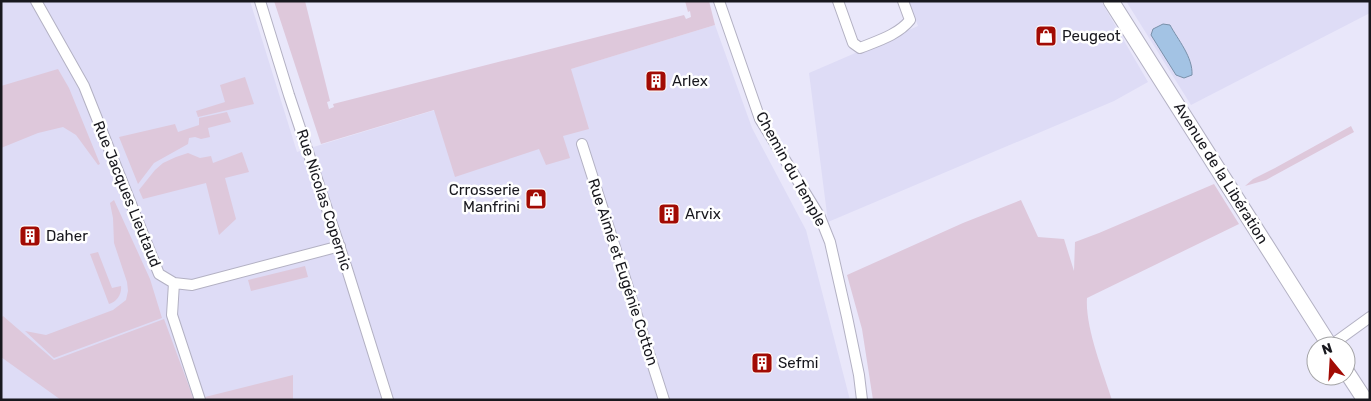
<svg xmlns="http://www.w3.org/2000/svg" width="1371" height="401" font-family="Rubik,sans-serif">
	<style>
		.built { fill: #dedcf6 }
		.green { fill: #dec8db }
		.water { fill: #a3c3e4; stroke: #7990a9 }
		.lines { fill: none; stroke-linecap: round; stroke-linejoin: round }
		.street-casing { stroke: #b3b1c3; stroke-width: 12 }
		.secondary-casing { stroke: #b3b1c3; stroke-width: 17 }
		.street { stroke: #fff; stroke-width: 10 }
		.secondary { stroke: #fff; stroke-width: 15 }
		.labels { text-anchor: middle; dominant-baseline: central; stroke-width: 5; stroke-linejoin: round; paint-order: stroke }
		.poi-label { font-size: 15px; fill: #18181e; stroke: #fff; text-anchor: start }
		.street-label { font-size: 15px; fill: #18181e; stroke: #fff }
	</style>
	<rect width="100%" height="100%" fill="#e9e7fa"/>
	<!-- built -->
	<path class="built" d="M1,1h249l47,151 418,-127 37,103 54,102 44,170h-849z
		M909,1h192l47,81 -34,19 -286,121 -19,-149 109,-47z
		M1126,1h244v12l-179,92z"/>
	<!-- green -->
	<path class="green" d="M274,1h31l25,100 -3,1 2,7 5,-2 -1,-3 351,-89 2,4 5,-2 -1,-6 -2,1 -3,-11h24l6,24 -144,44 18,60 -26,7 7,22 -24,7 -7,-16 -84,28 -21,-67 -113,34z
		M58,69l11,19 31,76 -2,1 -22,-30 -13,-8 -25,6 -37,15v-62z
		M245,77l9,27 -56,13 -2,-6 29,-9 -5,-17z
		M227,112l4,10 -23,6 2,9 -9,2 -6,-2 -6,1 -1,6 -34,19 -16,21 -19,-47 56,-13 3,8 21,-7v-7z
		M1351,126l3,6 -88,48 -21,6 8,-7 22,-11z
		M242,152l7,20 -24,6 11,41 -17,16 -13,-52 -63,16 -4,-9 16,-20 8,-7 13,-6 12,-4 12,5 11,-2 2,7z
		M1214,184l25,40 -152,74c-2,29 16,73 25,102h-239l-11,-71 -15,-54 116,-52 58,-23 17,37 26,2 10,32 1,-29 24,-9z
		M114,200l36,79 12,39 -108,40 -29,-27 21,4 67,-25 13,-10 2,-9 -1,-9 -13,-39 -1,-25 -3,-15z
		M98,252l14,36 9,-2c1,8 -4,16 -12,18l-19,-50z
		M305,266l3,11 -57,14 -3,-11z
		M3,316l51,44 110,-41 30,81h-133l-60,-43v-39z
		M293,375v25h-86l-2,-3z"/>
	<!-- water -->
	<path class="water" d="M1163,24l7,1c8,15 23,32 22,50l-8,3 -8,-3 -25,-40 2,-6z"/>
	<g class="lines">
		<!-- street casing -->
		<g class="street-casing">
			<path id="street" d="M36,1l48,85 75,188 15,9 18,2 148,-39
				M260,1l29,94 58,174 41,131
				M719,1l41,118 60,98 10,25 17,75 12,58 3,25
				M838,1l15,42 7,5c17,-7 38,-13 50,-28l-7,-19
				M582,144l82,256
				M174,283l-2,32 28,85
				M1330,346l40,-29"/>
		</g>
		<!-- secondary casing -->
		<g class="secondary-casing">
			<path id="secondary" d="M1111,1l219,345
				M1346,371l19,29"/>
		</g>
		<!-- street -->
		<use href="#street" class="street"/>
		<!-- secondary -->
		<use href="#secondary" class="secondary"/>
	</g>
	<!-- icons -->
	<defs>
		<g id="shop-square" transform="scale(1.125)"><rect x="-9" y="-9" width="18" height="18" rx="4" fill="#a20b04" stroke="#fff"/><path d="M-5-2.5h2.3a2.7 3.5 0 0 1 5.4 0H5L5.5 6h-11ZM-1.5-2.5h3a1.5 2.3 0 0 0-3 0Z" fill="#fff"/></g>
		<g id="building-square" transform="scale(1.125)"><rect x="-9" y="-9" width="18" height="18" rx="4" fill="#a20b04" stroke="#fff"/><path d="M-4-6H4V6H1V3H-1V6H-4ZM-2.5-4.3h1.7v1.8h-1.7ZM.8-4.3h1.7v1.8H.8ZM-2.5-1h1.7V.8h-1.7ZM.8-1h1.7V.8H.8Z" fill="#fff"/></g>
	</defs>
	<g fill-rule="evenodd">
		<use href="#shop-square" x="1046" y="36"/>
		<use href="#building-square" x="656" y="81"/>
		<use href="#shop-square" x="536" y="199"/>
		<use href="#building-square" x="669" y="214"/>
		<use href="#building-square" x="30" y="236"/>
		<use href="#building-square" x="762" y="363"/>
	</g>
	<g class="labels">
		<!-- poi labels -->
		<g class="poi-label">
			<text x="1062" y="36">Peugeot</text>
			<text x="672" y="81">Arlex</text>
			<text x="520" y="190" text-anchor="end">Crrosserie<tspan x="520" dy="17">Manfrini</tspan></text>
			<text x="685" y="214">Arvix</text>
			<text x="46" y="236">Daher</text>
			<text x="778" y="363">Sefmi</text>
		</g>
		<!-- street labels -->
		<g class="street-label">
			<text transform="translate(791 169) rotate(61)">Chemin du Temple</text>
			<text transform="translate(1221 173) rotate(58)">Avenue de la Libération</text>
			<text transform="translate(127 194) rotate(68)">Rue Jacques Lieutaud</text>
			<text transform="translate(324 200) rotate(72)">Rue Nicolas Copernic</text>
			<text transform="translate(623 272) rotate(72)">Rue Aimé et Eugénie Cotton</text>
		</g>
	</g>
	<!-- border -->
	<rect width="1371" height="401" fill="none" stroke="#18181e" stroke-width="5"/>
	<!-- north arrow -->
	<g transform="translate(1331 361) rotate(342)"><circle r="24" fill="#ffffff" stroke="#a3a3a5"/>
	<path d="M0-4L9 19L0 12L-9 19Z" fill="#a20b04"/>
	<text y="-8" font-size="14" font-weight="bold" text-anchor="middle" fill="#18181e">N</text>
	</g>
</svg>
